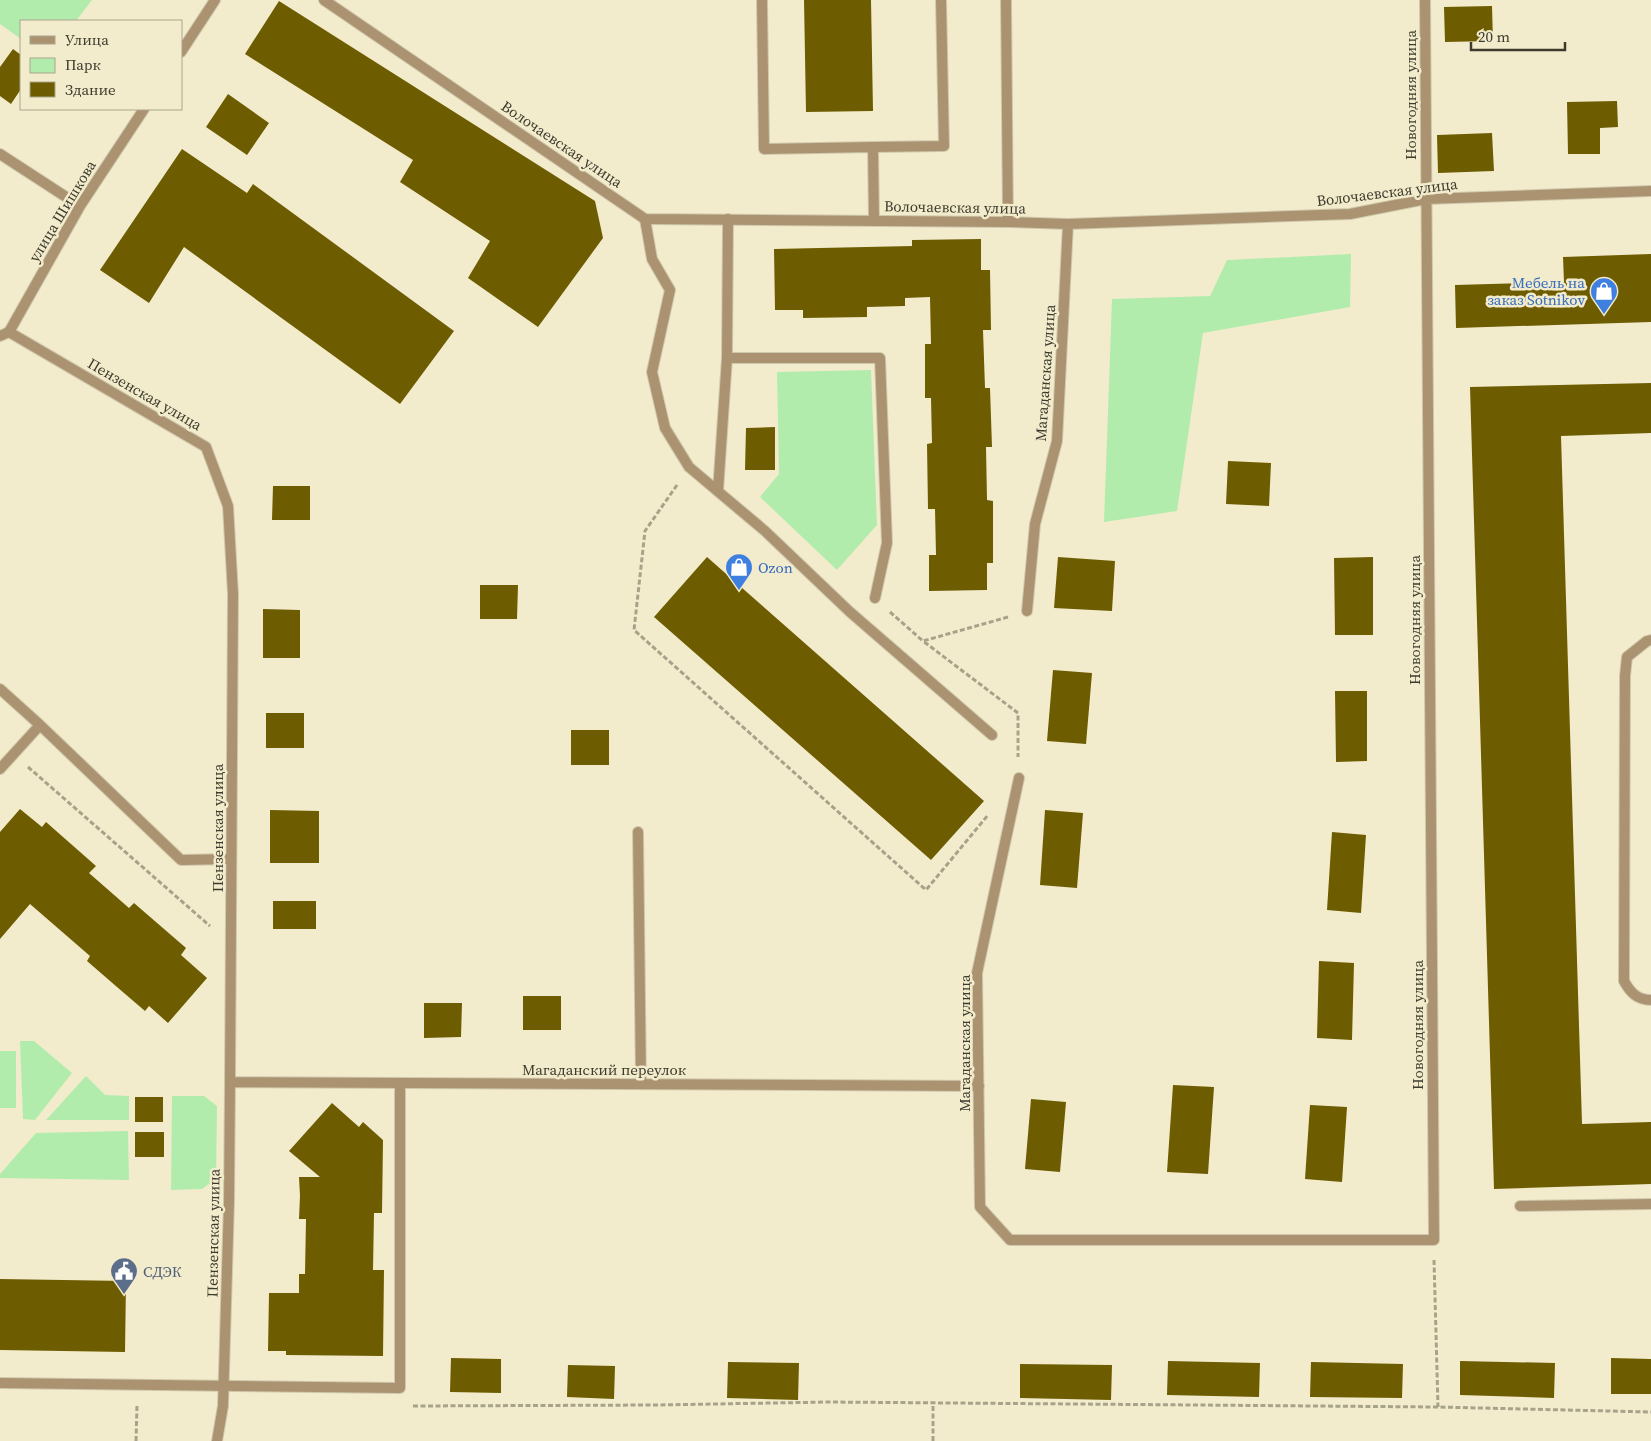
<svg xmlns="http://www.w3.org/2000/svg" width="1651" height="1441" font-family="'Source Serif 4',serif">
	<style>
		.green { fill: #b2ecad }
		.building { fill: #6d5c00 }
		.lines { fill: none; stroke-linecap: round; stroke-linejoin: round }
		.service-casing { stroke: #cfc9ac; stroke-width: 12 }
		.minor-casing { stroke: #cfc9ac; stroke-width: 12 }
		.path { stroke: #a7a28a; stroke-width: 3; stroke-dasharray: 5 2.5; stroke-linecap: butt }
		.service { stroke: #ab9371; stroke-width: 10 }
		.minor { stroke: #ab9371; stroke-width: 10 }
		.labels { text-anchor: middle; dominant-baseline: central; stroke-width: 5; stroke-linejoin: round; paint-order: stroke }
		.street-label { font-size: 15px; fill: #3d3b2e; stroke: #f3eccc }
		.shop-label { font-size: 15px; fill: #366cbe; stroke: #f3eccc; text-anchor: end }
		.service-label { font-size: 15px; fill: #4e5e75; stroke: #f3eccc; text-anchor: start }
	</style>
	<rect width="100%" height="100%" fill="#f3eccc"/>
	<!-- green -->
	<path class="green" d="M0,0h92l-16,21h-55v18l-21,-15z
		M1351,254l-1,53 -147,26 -26,178 -73,11 8,-223 98,-3 17,-36z
		M871,370l6,155 -40,45 -77,-73 19,-23 -2,-102z
		M20,1041h14l38,32 -37,47 -12,-1z
		M0,1051h16v57h-16z
		M86,1076l19,19 24,1v24h-83z
		M172,1096h32l13,10 -1,73 -14,10 -31,1z
		M128,1131l1,49 -129,-2v-4l36,-41z"/>
	<!-- building -->
	<path class="building" d="M804,0h67l2,111 -67,1z
		M279,1l316,200 8,37 -65,89 -70,-49 22,-37 -90,-59 13,-22 -168,-106z
		M1492,6l1,35 -48,1 -1,-35z
		M13,49l8,6v34l-10,15 -11,-8v-29z
		M228,94l41,29 -22,32 -41,-28z
		M1617,101l1,26 -18,1v26h-32l-1,-52z
		M1492,133l2,38 -56,2 -1,-38z
		M182,149l65,44 6,-9 201,147 -54,73 -216,-157 -35,56 -49,-33z
		M981,239v31h9l1,60h-8l2,58h5l2,59h-6l1,53 6,1v62h-6v27l-58,1v-36h7l-1,-46h-7l-1,-65 5,-1 -1,-45h-6v-54h6l-1,-47 -25,1v8l-38,1v10l-64,1v-8h-28l-1,-61 138,-3v-6z
		M1651,254v68l-195,6 -1,-43 109,-3 -1,-25z
		M1651,383v50l-90,3 21,688 69,-2v62l-157,5 -24,-802z
		M775,427v43h-30l1,-42z
		M1228,461l43,2 -2,43 -43,-2z
		M273,486h37v34h-38z
		M707,557l277,244 -53,59 -277,-243z
		M1058,557l57,4 -3,50 -58,-3z
		M1373,557v78h-38l-1,-77z
		M480,585h38l-1,34h-37z
		M263,609l37,1v48h-37z
		M1053,670l39,3 -6,71 -39,-3z
		M1335,691h32v70l-31,1z
		M266,713h38v35h-38z
		M571,730h38v35h-38z
		M20,809l22,18 4,-5 50,44 -7,7 40,35 5,-5 52,45 -5,7 26,23 -39,45 -19,-17 -4,5 -28,-24 -30,-26 3,-5 -60,-52 -30,35v-107z
		M270,810l49,1v52h-49z
		M1045,810l38,3 -6,75 -37,-3z
		M1332,832l34,3 -5,78 -34,-3z
		M273,901h43v28h-43z
		M1319,961l35,2 -2,77 -35,-2z
		M523,996h38v34h-38z
		M424,1003h38l-1,34 -37,1z
		M1173,1085l41,2 -6,87 -41,-2z
		M135,1097h28v25h-28z
		M1031,1099l35,3 -6,70 -35,-3z
		M332,1103l27,24 4,-5 20,18 -1,73h-8l-1,57h11l-1,86 -97,-1v-4h-18l1,-58h30v-19h6l1,-55h-7l1,-23 -1,-19h21l-31,-26z
		M1310,1105l37,2 -5,75 -37,-3z
		M135,1132h29v25h-29z
		M0,1279l126,2 -1,71 -125,-2z
		M451,1358l50,1v34l-51,-1z
		M1611,1358l40,1v35h-40z
		M1168,1361l92,2 -1,34 -92,-2z
		M1460,1361l95,2 -1,35 -94,-3z
		M728,1362l71,1 -1,37 -71,-2z
		M1311,1362l92,2 -1,34 -92,-1z
		M1020,1364l92,1 -1,35 -91,-2z
		M568,1365l47,1 -1,33 -47,-2z"/>
	<g class="lines">
		<!-- service casing -->
		<g class="service-casing">
			<path id="service" d="M762,0l2,149 109,-2 1,74
				M873,147l71,-1 -3,-146
				M645,219l7,40 18,31 -18,82 13,56 24,39 76,64 85,81 142,123
				M728,219l-1,139h153l7,185 -12,55
				M0,336l9,-4
				M718,491l9,-133
				M1651,640l-4,1 -20,16 -2,19 -1,305c6,11 13,19 27,19
				M0,689l40,36
				M0,769l40,-44 141,135 50,-1
				M638,832l3,252
				M1520,1206l131,-2
				M0,1383l400,5v-305"/>
		</g>
		<!-- minor casing -->
		<g class="minor-casing">
			<path id="minor" d="M324,0l321,219 363,3 60,2 282,-10 76,-15 225,-8
				M1006,0l2,222
				M181,52l34,-52
				M144,109l-64,97 -71,126 197,115 22,59 5,88 -3,488 -1,120 -6,204 -6,35
				M0,154l80,52
				M1027,611l8,-87 22,-83 11,-217
				M1019,778l-42,195 3,234 30,33h424l-9,-1240
				M230,1082l749,4"/>
		</g>
		<!-- path -->
		<path class="path" d="M677,485l-32,46 -11,99 292,260 62,-75
			M890,612l33,29
			M1008,617l-85,24 95,72v44
			M28,767l182,159
			M1434,1260l4,147
			M413,1406l242,-1 175,-3 608,5 213,5
			M136,1441l1,-35
			M933,1441v-38"/>
		<!-- service -->
		<use href="#service" class="service"/>
		<!-- minor -->
		<use href="#minor" class="minor"/>
	</g>
	<!-- icons -->
	<defs>
		<g id="shop-pin" transform="scale(1.4375)"><path d="M0 17L-7.5 6A9.5 9.5 0 1 1 7.5 6Z" fill="#3f7fe0" stroke="#f3eccc"/><path d="M-5-2.5h2.3a2.7 3.5 0 0 1 5.4 0H5L5.5 6h-11ZM-1.5-2.5h3a1.5 2.3 0 0 0-3 0Z" fill="#fff"/></g>
		<g id="civic-pin" transform="scale(1.4375)"><path d="M0 17L-7.5 6A9.5 9.5 0 1 1 7.5 6Z" fill="#5c6f8a" stroke="#f3eccc"/><path d="M-.6-6.5H3V-4.5H.6V-3L4-1V1h2V6H-6V1h2V-1L-.6-3ZM-1.2 2.5V6h2.4V2.5Z" fill="#fff"/></g>
	</defs>
	<g fill-rule="evenodd">
		<use href="#shop-pin" x="1604" y="291"/>
		<use href="#shop-pin" x="739" y="567"/>
		<use href="#civic-pin" x="124" y="1271"/>
	</g>
	<g class="labels">
		<!-- street labels -->
		<g class="street-label">
			<text transform="translate(1410 95) rotate(-90)">Новогодняя улица</text>
			<text transform="translate(562 144) rotate(34)">Волочаевская улица</text>
			<text transform="translate(1387 192) rotate(-7)">Волочаевская улица</text>
			<text transform="translate(955 207) rotate(1)">Волочаевская улица</text>
			<text transform="translate(62 211) rotate(-59)">улица Шишкова</text>
			<text transform="translate(1045 373) rotate(-86)">Магаданская улица</text>
			<text transform="translate(145 394) rotate(30)">Пензенская улица</text>
			<text transform="translate(1414 620) rotate(-90)">Новогодняя улица</text>
			<text transform="translate(217 828) rotate(-90)">Пензенская улица</text>
			<text transform="translate(1417 1025) rotate(-90)">Новогодняя улица</text>
			<text transform="translate(964 1043) rotate(-90)">Магаданская улица</text>
			<text x="604" y="1069">Магаданский переулок</text>
			<text transform="translate(213 1233) rotate(-89)">Пензенская улица</text>
		</g>
		<!-- shop labels -->
		<g class="shop-label">
			<text x="1585" y="282">Мебель на<tspan x="1585" dy="17">заказ Sotnikov</tspan></text>
			<text x="758" y="567" text-anchor="start">Ozon</text>
		</g>
		<!-- service labels -->
		<g class="service-label">
			<text x="143" y="1271">СДЭК</text>
		</g>
	</g>
	<!-- legend -->
	<rect x="20" y="20" width="162" height="90" fill="#f3eccc" stroke="#aaa58d"/>
	<rect x="30" y="36" width="25" height="8" fill="#ab9371" stroke="#aaa58d"/>
	<text x="65" y="45" font-size="15" fill="#3d3b2e">Улица</text>
	<rect x="30" y="58" width="25" height="15" fill="#b2ecad" stroke="#aaa58d"/>
	<text x="65" y="70" font-size="15" fill="#3d3b2e">Парк</text>
	<rect x="30" y="82" width="25" height="15" fill="#6d5c00" stroke="#aaa58d"/>
	<text x="65" y="95" font-size="15" fill="#3d3b2e">Здание</text>
	<!-- scale -->
	<path d="M1471 42v8h94v-8" fill="none" stroke="#3d3b2e" stroke-width="2.5"/>
	<text x="1478" y="42" font-size="15" fill="#3d3b2e" stroke="#f3eccc" stroke-width="4" paint-order="stroke">20 m</text>
</svg>
